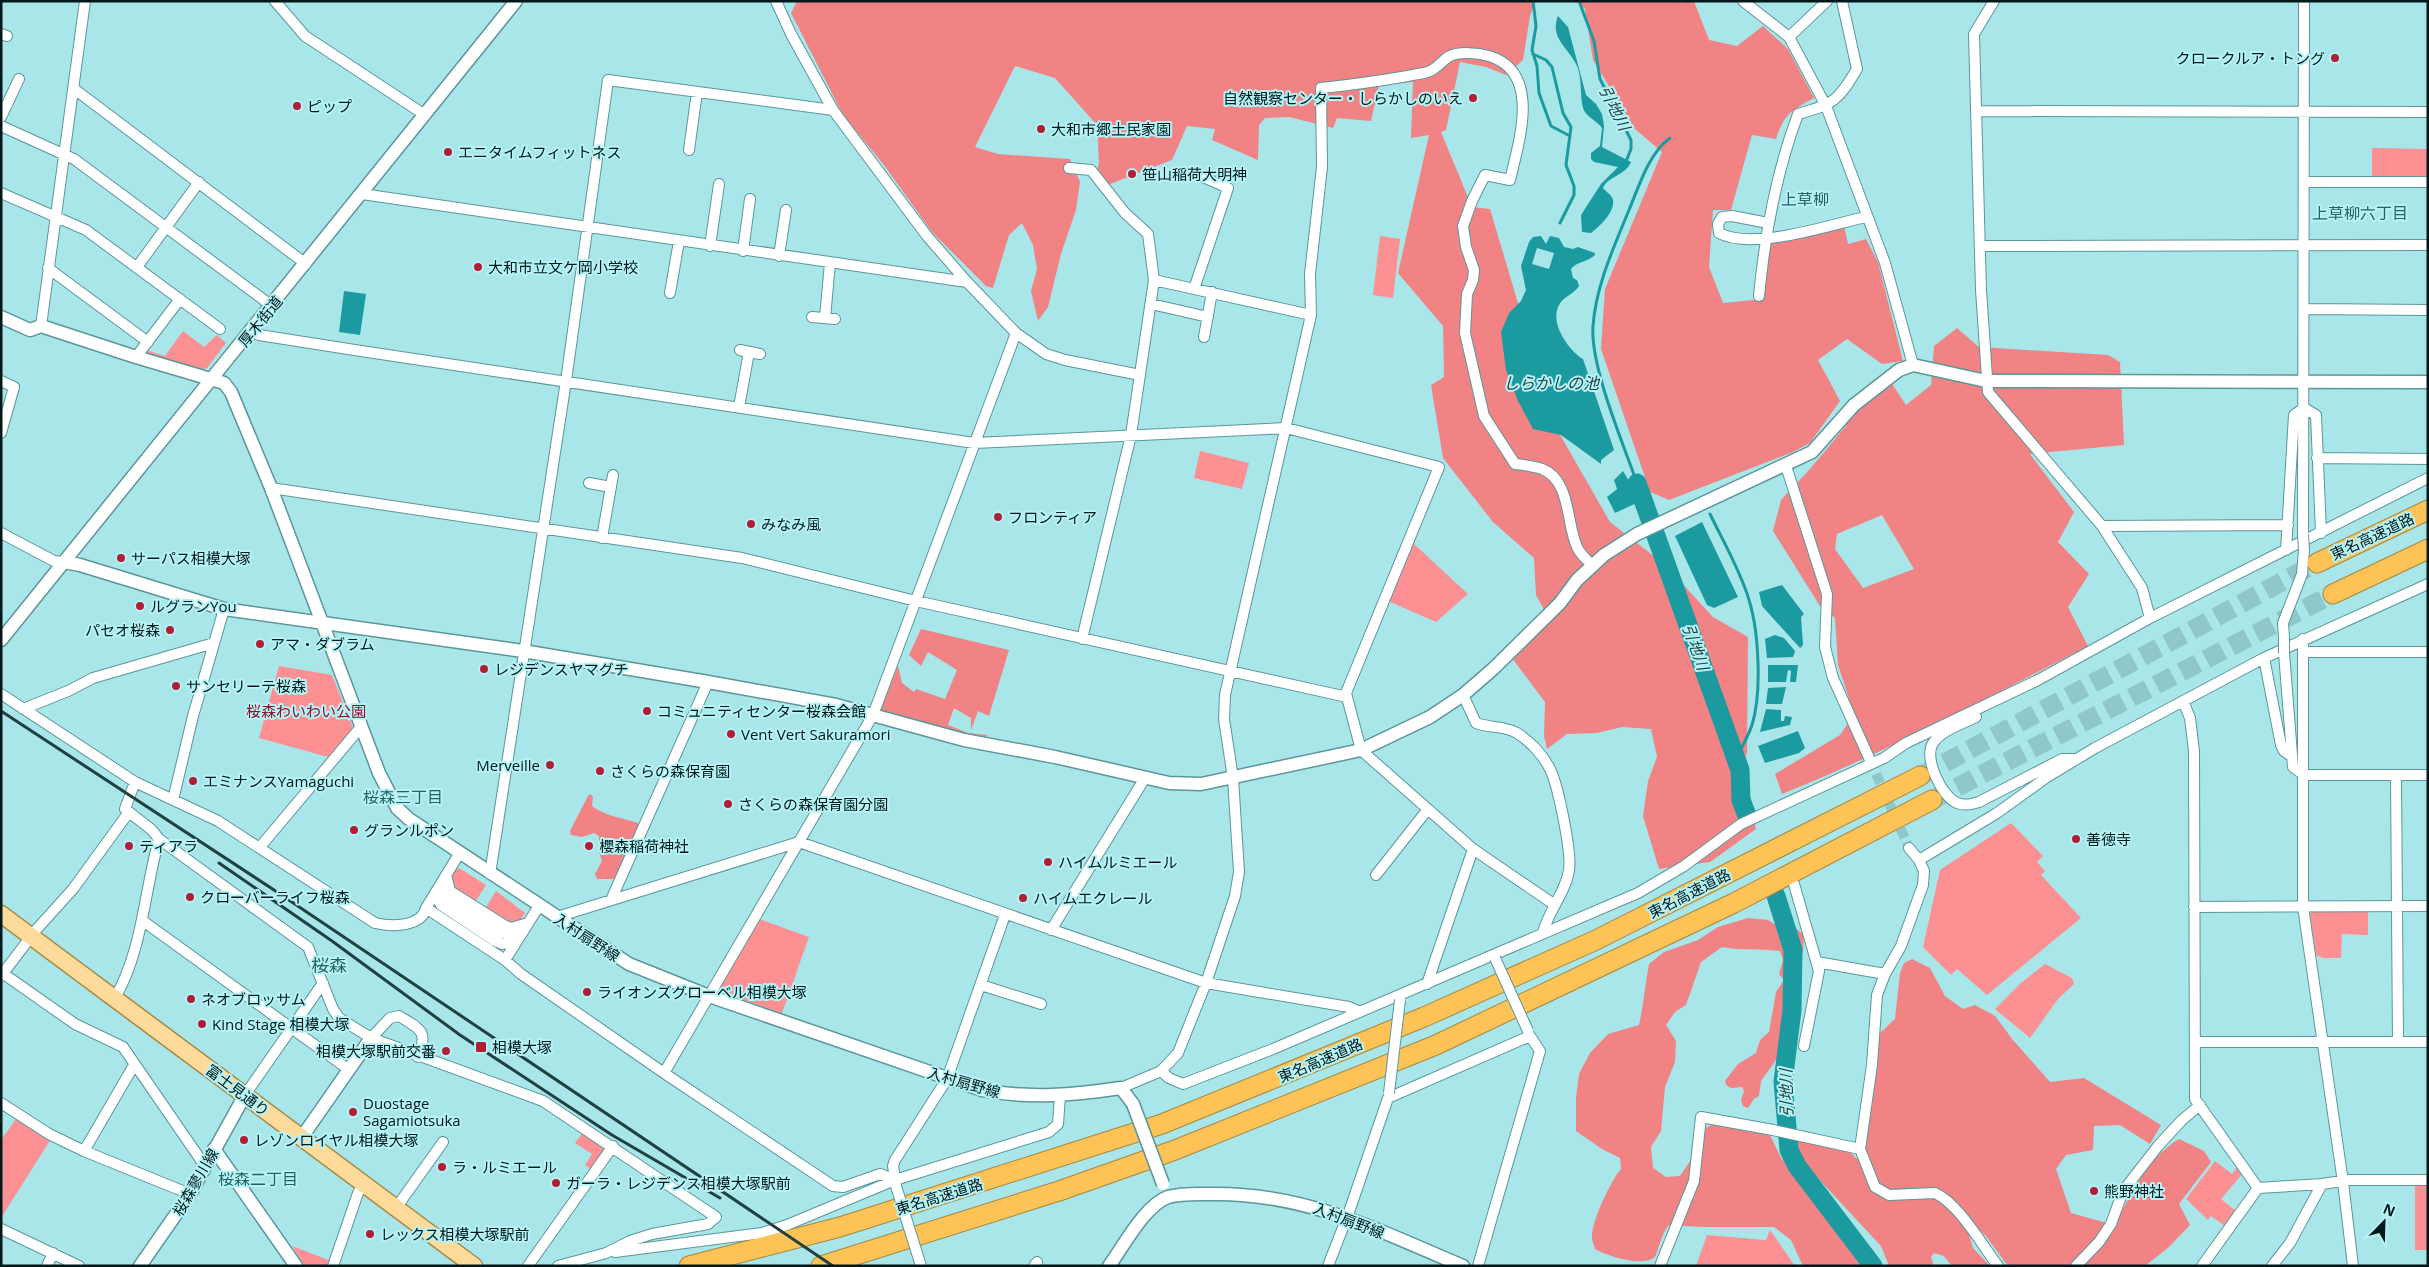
<svg xmlns="http://www.w3.org/2000/svg" width="2429" height="1267" font-family="'Open Sans','Noto Sans JP',sans-serif">
	<style>
		.green { fill: #fc9092 }
		.forest { fill: #f18385; fill-rule: evenodd }
		.water { fill: #1b9a9f }
		.pier { fill: #a8e6e9 }
		.lines { fill: none; stroke-linecap: round; stroke-linejoin: round }
		.stream { stroke: #1b9a9f; stroke-width: 3 }
		.river { stroke: #1b9a9f; stroke-width: 19 }
		.minor-tunnel { stroke: #8fc7ca; stroke-width: 10; stroke-dasharray: 10 5; stroke-linecap: butt }
		.motorway-tunnel { stroke: #8fc7ca; stroke-width: 19; stroke-dasharray: 19 9; stroke-linecap: butt }
		.minor-casing { stroke: #5b979a; stroke-width: 12 }
		.tertiary-casing { stroke: #5b979a; stroke-width: 15 }
		.primary-casing { stroke: #a58741; stroke-width: 19 }
		.motorway-casing { stroke: #a58741; stroke-width: 21 }
		.minor { stroke: #fff; stroke-width: 10 }
		.tertiary { stroke: #fff; stroke-width: 12 }
		.primary { stroke: #fedb9a; stroke-width: 16 }
		.motorway { stroke: #fec356; stroke-width: 19 }
		.rail { stroke: #214042; stroke-width: 3 }
		.minor-bridge-casing { stroke: #5b979a; stroke-width: 12; stroke-linecap: butt }
		.tertiary-bridge-casing { stroke: #5b979a; stroke-width: 15; stroke-linecap: butt }
		.minor-bridge { stroke: #fff; stroke-width: 10 }
		.tertiary-bridge { stroke: #fff; stroke-width: 12 }
		.poi-dot { fill: #b11d34; stroke: #b5f3f6; stroke-width: 2 }
		.labels { text-anchor: middle; dominant-baseline: central; stroke-width: 4; stroke-linejoin: round; paint-order: stroke }
		.poi-label { font-size: 15px; fill: #01181a; stroke: #b5f3f6; text-anchor: start }
		.street-label { font-size: 15px; fill: #01181a; stroke: #b5f3f6 }
		.park-label { font-size: 15px; fill: #8f0e26; stroke: #b5f3f6 }
		.water-label { font-size: 16px; font-style: italic; fill: #234446; stroke: #b5f3f6 }
		.neighbourhood-label { font-size: 16px; fill: #246265; stroke: #b5f3f6 }
		.quarter-label { font-size: 18px; fill: #246265; stroke: #b5f3f6 }
	</style>
	<rect width="100%" height="100%" fill="#a8e6e9"/>
	<!-- green -->
	<path class="green" d="M2372,148l56,1v29h-56z
		M1380,236l20,3 -7,59 -20,-3z
		M183,331l21,16 13,-12 9,8 -19,25 -6,2 -54,-16 -1,-4 19,6z
		M1200,451l49,12 -7,26 -48,-11z
		M1413,543l55,51 -32,28 -48,-21z
		M279,666l53,9 22,55 -26,27 -69,-19z
		M2011,823l32,33 -6,6 8,9 -4,4 40,43 -94,77 -30,-26 -6,6 -28,-28 17,-77z
		M459,868l27,17 -11,17c-11,-7 -38,-22 -16,-34z
		M496,891l29,22 -5,8 -10,3 -25,-15z
		M2311,912h57v23l-26,-1 -1,24h-18l-7,-3 -6,-41z
		M759,919l50,18 -27,76 -62,-21 -2,-4z
		M2045,964l27,14 2,6 -16,15 -28,39 -35,-29 26,-26z
		M16,1119l35,20 -50,79v-78z
		M583,1132l23,16 -14,22 -7,-5 7,-11 -17,-11z
		M2215,1161l17,13 6,-9 5,8 -22,26 16,13 -12,14 -14,-10 -3,4 -22,-21z
		M2415,1183h13v67h-13z
		M1770,1230l25,36h-99l11,-31 59,5z
		M292,1246l39,15 -2,5h-24z"/>
	<!-- forest -->
	<path class="forest" d="M797,1h738l-5,15 -7,44 -17,15 -20,-8 -26,-5 -14,68 -5,2 31,75 18,2 64,215 56,98 54,42 49,53 35,20 -1,115 -3,10 12,67 -46,33 -51,7 -16,-53 5,-35 9,-24 -6,-28 -29,-2 -25,6 -30,1 -20,15 -3,-13 1,-34 -33,-44 38,-37 -14,-26 -2,-37 -41,-36 -50,-64 -12,-73 13,-8 -1,-51 -45,-53 31,-138 -18,3 2,-56 -34,3 -8,36 -34,-3 -4,10 -44,-11 -24,1 -6,7 -1,35 -46,-20 3,-11 -28,-3 -15,34 -62,24 -16,-2 5,-19 -2,-38 -42,-47 -40,-12 -40,81 23,7 72,5 10,23 -4,28 -15,44 -13,53 -10,14 -7,-30 6,-22 -4,-24 -11,-22 -13,12 -16,53 -7,-2 -54,-54 -48,-67 -41,-50 -52,-102z
		M1576,1h118l15,39 28,6 26,-20 25,23 26,49c-22,12 -30,16 -38,41l-24,-4 -21,75h-18l-4,57 14,36 41,-4 2,-54 78,-20 4,19 18,-5 12,23 25,99 -21,3 -35,-25 -29,21 22,41 -30,42 -17,9 -124,48 -19,-8 -49,-143 4,-60 57,-137 -27,-23 -42,-69 -8,-51z
		M1957,328l22,19 129,8 12,7 4,83 -94,9 44,58 -16,30 31,32 -21,33 20,39c-101,52 -201,106 -306,148l-7,-20 65,-39 14,-21 -16,-49 -3,-47 -15,-12 -47,-75 8,-31 28,-30 37,-44 3,-9 42,-35 15,23 25,-20 3,-39zM1882,515l32,54 -51,19 -28,-39 2,-15z
		M921,629l88,21 -20,66 -11,-5 -7,19v-12l-17,-10 -6,17 20,8 19,2v6l-107,-29 18,-46 4,17 12,9 2,-3 29,10 12,-29 -29,-18 -7,14 -12,-11z
		M589,794l4,2 -1,10c13,10 31,12 46,17l2,7 -26,49h-17l-2,-5 7,-13 -3,-9v-16l-5,-3 -12,4 -11,-2 -1,-4z
		M1748,918l20,2 11,7 14,-1 11,9 -1,16 -13,29 -2,31 -5,14v25l-22,31 -2,15 -5,3 -6,9 -5,-2 -2,-6 3,-9 -2,-4 -11,1 -5,-3 -1,-4 13,-17 18,-11 4,-13 9,-8 7,-40 8,-12 -5,-6 4,-14 -3,-9c-20,-3 -39,0 -58,-4l-21,15 -15,43 -11,7 -9,13 10,16 -1,21 -10,25 -4,44 -10,16 2,21 13,9 14,-1 21,-31 3,-16 9,-5 57,11 11,23 63,75 21,33h-62l-12,-26 -17,-13h-71l-34,-2c-8,9 -9,21 -14,32 -12,10 -46,0 -60,-8 -1,-4 -3,-8 -3,-12 -1,-14 19,-57 29,-68l-1,-11 -18,-9 -26,-18v-33l3,-24 11,-21 18,-19 31,-9c5,-21 6,-41 10,-61l15,-12 34,-12 20,-13z
		M1912,959l18,9 15,28 18,13 12,-4 20,11 18,24 37,42 34,-4 77,47 -11,19 -30,-19 -26,1 -1,24 -27,5 -10,14 15,44 43,12c18,-31 33,-67 65,-86l25,12 7,11 -32,42 11,21 -21,22 -24,19h-137l-22,-30 -9,-8 -9,3 5,17 17,18h-38l-8,-10 -10,-3 -3,4 3,9h-45l-8,-20 -80,-86 -6,-10 -2,-10 4,-2 49,10 11,11 3,-1 17,-119 3,-6 15,-14 5,-46 4,-10z"/>
	<!-- water -->
	<path class="water" d="M1558,16l10,11 18,68 10,9 6,10 2,12 -2,21 29,15c-6,14 -23,14 -28,26 3,4 9,7 10,12 2,12 -13,26 -22,33l-9,-1 -1,-17 20,-31 17,-17 -24,-5 -3,-3v-6l9,-7 2,-18c-4,-6 -13,-10 -17,-16 -6,-9 -2,-32 -8,-46 -8,-18 -28,-28 -19,-50z
		M1541,236l5,8 4,-8 9,2 5,9 9,2 5,-2 17,6v2c-7,7 -18,6 -24,14l2,9 4,2 2,6c-5,8 -16,11 -20,19 -10,18 10,46 24,54l31,91 -13,10v4l-40,-29 -28,-6 -15,-28 -12,-31 -5,-38 8,-19 12,-12 5,-11 -5,-24 8,-24 4,-5z
		M344,291l22,3 -6,41 -21,-3z
		M1623,471l18,30 -26,12 -8,-16 10,-8 -3,-9z
		M1702,522l36,75 -24,11 -7,-3 -32,-69z
		M1782,585l22,29 -3,3 2,28 -3,3 -38,-42 -3,-14z
		M1775,635l9,3 11,13 -2,6 -26,1 -2,-19z
		M1768,665h30l-2,17h-6l1,-11 -3,-1 -2,12h-18z
		M1786,687l-4,17h-16l2,-16z
		M1766,709l15,1v11h3l1,-5 7,1 -2,8 -30,7z
		M1798,731l7,17 -6,5 -34,10 -7,-17z"/>
	<!-- pier -->
	<path class="pier" d="M1537,248l17,5 -5,16 -17,-5z"/>
	<g class="lines">
		<!-- stream -->
		<path class="stream" d="M1533,1l3,25 -4,24 5,16 2,27 12,33 19,10
			M1579,1l15,40 6,38 31,61v9l-6,15
			M1533,54l13,6 6,7 11,46 8,14 -5,38 8,21v9l-14,28
			M1628,487l9,-4c-14,-40 -47,-117 -44,-157 3,-41 21,-79 36,-116 10,-24 20,-57 41,-72
			M1710,514c13,27 31,58 39,86 10,32 13,93 3,125 -4,12 -11,23 -16,34"/>
		<!-- river -->
		<path class="river" d="M1637,483l103,287 1,30 5,13
			M1776,896l17,54 -1,60 -9,72 6,68 8,16 76,100"/>
		<!-- minor-tunnel -->
		<path class="minor-tunnel" d="M1870,760l39,88"/>
		<!-- motorway-tunnel -->
		<path class="motorway-tunnel" d="M1920,776l397,-213
			M1932,800l401,-206"/>
		<!-- minor casing -->
		<g class="minor-casing">
			<path id="minor" d="M275,1l30,35 120,79
				M776,1l15,33 42,76 94,126 40,46 49,51 30,21 19,6 75,15
				M1743,1l46,36
				M1827,1l-38,36 37,69 59,157 28,102
				M1994,1l-20,33 7,256 7,102 114,134 40,62 8,30
				M1,34l6,2
				M73,88l233,176
				M1977,111l451,1
				M1,117l18,-38
				M1,126l73,33 198,147
				M689,150l8,-58
				M1069,168l22,2 34,43 23,21 6,46
				M2304,182h124
				M1,193l85,37 134,99
				M362,194l605,88
				M1768,223l-36,-7 -10,1 -4,7 1,9c34,18 110,-8 147,-16
				M710,246l9,-62
				M1980,246l448,-1
				M743,251l7,-52
				M779,256l7,-46
				M137,267l62,-85
				M48,268l100,74
				M1194,289l34,-101 -27,-12
				M670,293l9,-52
				M1759,296c6,-63 17,-123 39,-182 36,-10 40,-13 59,-45l-15,-68
				M1151,304l57,13
				M2305,309l123,1
				M812,317l23,2
				M825,318l5,-55
				M41,326l44,-325
				M251,332l8,3 102,16 613,92 312,-15 153,39 -93,226 1,4
				M1204,337l8,-45
				M740,350l20,4
				M136,357l44,-58
				M1,381l13,6 -13,46
				M739,407l10,-55
				M2304,408l12,7 5,118
				M2317,458l111,1
				M1786,466l41,128 -2,53 8,31 37,82
				M589,483l22,4
				M271,488l471,70 174,43 431,96 14,53 112,99 82,56
				M2102,526l186,-1
				M1,533l53,28 10,1
				M2303,535l1,-534
				M602,538l11,-63
				M2286,550l8,-135 10,-7
				M2284,638l-1,-15 19,-49 2,-24
				M1082,639l49,-204 23,-155 157,35
				M2303,639v268l40,275 10,84
				M2304,652h124
				M2284,653l9,114 11,8h124
				M2264,658l17,87 3,6 7,5
				M1,694l134,88 83,39 157,102c16,4 47,4 51,-15
				M1463,695l13,28c13,5 30,3 41,10 13,8 26,22 33,36 8,16 22,84 19,101 -3,22 -21,41 -26,63
				M2183,701l7,17 4,33 1,348 63,89 64,-4 27,-4h79
				M23,709l45,-18 25,-13 121,-35
				M1976,717c-14,7 -34,13 -43,26 -10,15 9,54 24,60 8,3 15,1 22,-1l83,-43h13
				M2396,775l2,267
				M135,782l-10,27 27,21 7,9 149,108 25,62 6,9 32,20 172,63 173,116 -8,7 -56,10 -22,7 -24,12 -48,13
				M173,800l20,-84 31,-107
				M260,847l100,-119
				M1909,848l10,12 5,11 -1,14 -22,61 -16,28 -8,21 -5,70 -12,84 15,38 14,8 46,-2c24,11 47,52 63,73
				M459,854l-33,54 79,52 34,-54
				M1919,860l78,-47 50,-36 48,-29 169,-90 164,-74
				M490,874l76,-493 42,-301 225,30
				M446,875l4,16 54,34 7,3 17,-5
				M1376,875l52,-66
				M441,884l4,14 54,35 14,2 10,-3
				M1794,884l25,87 -15,75
				M437,891l1,9 3,5 54,36 7,3 15,-3
				M611,900l97,-218
				M2194,907l234,-1
				M557,917l242,-75 407,141 143,24 11,5
				M143,921l205,148
				M1051,930l94,-152
				M505,960l16,14 143,99 169,113 10,1 37,-13 15,6
				M1817,962l68,12
				M1,972l74,52 48,23 82,119
				M1,976l35,-46 37,-41 56,-77
				M1427,984l46,-135
				M981,985l60,19
				M115,998c28,-49 29,-106 44,-159
				M371,1038l19,-20 9,-2c21,13 30,15 19,41
				M2195,1042h233
				M1161,1071l8,7 14,6 90,-35 365,-156 46,-27 57,-42 143,-66 22,-15 132,-63 112,-62 278,-140
				M664,1073l209,-358 143,-382
				M1121,1088l40,-17 17,-18 28,-70 29,-87 4,-24 -6,-94 -9,-59 1,-24 86,-380 -1,-41 12,-107 -1,-79c30,-3 58,-7 87,-12 7,-2 16,-2 22,-5 7,-3 12,-10 18,-14 11,-6 30,-4 41,-1 53,16 30,85 21,124l-25,-5 -13,26 -9,25 3,21 8,23 -1,10 -6,14 -2,39 19,83 31,48c8,1 18,2 27,5 29,11 24,54 35,78 3,7 10,13 15,18
				M245,1095l78,-112
				M1,1103l48,31 35,17 106,43
				M84,1151l50,-86
				M896,1185l-3,-19 2,-6 52,-81 58,-164
				M396,1208l47,-66
				M1,1229l78,37
				M615,1252l147,-19 25,-8 108,-45 154,-48 9,-8 2,-28
				M47,1266l6,-13
				M333,1266l25,-73 6,-9
				M528,1266l85,-120
				M1034,1266l3,-4
				M1328,1266l21,-54 39,-114 142,-62 10,15 -62,215
				M1660,1266l34,-85 7,-64 72,13 87,19
				M2076,1266l23,-24 12,-18 12,-33 35,-45 24,-26 18,-15
				M2202,1266l56,-78
				M2272,1266l18,-23 32,-59"/>
		</g>
		<!-- tertiary casing -->
		<g class="tertiary-casing">
			<path id="tertiary" d="M1,317l29,13 11,-4 95,31 88,26 7,9 40,96 108,285 18,35 12,11 220,145 80,32 273,94c47,9 92,5 139,-2l12,16
				M64,562l16,3 144,44 299,42 185,31 128,23 128,35 91,17 114,26 32,1 160,-34 69,-33 33,-22 30,-26 67,-66 17,-23 27,-25 33,-21 175,-82 42,-47 45,-35 14,-5 73,16 442,1
				M1,640l515,-639
				M302,1137l69,-99
				M214,1149l82,117
				M140,1266l50,-72 55,-99
				M1109,1266c14,-19 36,-61 59,-69 13,-4 32,-3 45,-3 94,-1 166,37 250,72"/>
		</g>
		<!-- primary casing -->
		<g class="primary-casing">
			<path id="primary" d="M1,914l473,352"/>
		</g>
		<!-- motorway casing -->
		<g class="motorway-casing">
			<path id="motorway" d="M2317,563l111,-53
				M2333,594l95,-45
				M689,1266l151,-39 322,-103 262,-107 172,-77 324,-164
				M821,1266l238,-75 116,-41 261,-105 298,-142 198,-103"/>
		</g>
		<!-- minor -->
		<use href="#minor" class="minor"/>
		<!-- tertiary -->
		<use href="#tertiary" class="tertiary"/>
		<!-- primary -->
		<use href="#primary" class="primary"/>
		<!-- motorway -->
		<use href="#motorway" class="motorway"/>
		<!-- rail -->
		<path class="rail" d="M1,711l270,177 562,378
			M219,863l113,78 128,94 152,100 108,63"/>
		<!-- minor-bridge casing -->
		<g class="minor-bridge-casing">
			<path id="minor-bridge" d="M2303,535l1,15
				M2284,638v15
				M1495,958l33,73
				M1389,1093l11,-93
				M896,1186l25,80"/>
		</g>
		<!-- tertiary-bridge casing -->
		<g class="tertiary-bridge-casing">
			<path id="tertiary-bridge" d="M1133,1104l30,80"/>
		</g>
		<!-- minor-bridge -->
		<use href="#minor-bridge" class="minor-bridge"/>
		<!-- tertiary-bridge -->
		<use href="#tertiary-bridge" class="tertiary-bridge"/>
	</g>
	<!-- markers -->
	<g class="poi-dot">
		<circle cx="2335" cy="58" r="5"/>
		<circle cx="1473" cy="98" r="5"/>
		<circle cx="297" cy="106" r="5"/>
		<circle cx="1041" cy="129" r="5"/>
		<circle cx="448" cy="152" r="5"/>
		<circle cx="1132" cy="174" r="5"/>
		<circle cx="478" cy="267" r="5"/>
		<circle cx="998" cy="517" r="5"/>
		<circle cx="751" cy="524" r="5"/>
		<circle cx="121" cy="558" r="5"/>
		<circle cx="140" cy="606" r="5"/>
		<circle cx="170" cy="630" r="5"/>
		<circle cx="260" cy="644" r="5"/>
		<circle cx="484" cy="669" r="5"/>
		<circle cx="176" cy="686" r="5"/>
		<circle cx="647" cy="711" r="5"/>
		<circle cx="731" cy="734" r="5"/>
		<circle cx="550" cy="765" r="5"/>
		<circle cx="600" cy="771" r="5"/>
		<circle cx="193" cy="781" r="5"/>
		<circle cx="728" cy="804" r="5"/>
		<circle cx="354" cy="830" r="5"/>
		<circle cx="2076" cy="839" r="5"/>
		<circle cx="129" cy="846" r="5"/>
		<circle cx="589" cy="846" r="5"/>
		<circle cx="1048" cy="862" r="5"/>
		<circle cx="190" cy="897" r="5"/>
		<circle cx="1023" cy="898" r="5"/>
		<circle cx="587" cy="992" r="5"/>
		<circle cx="191" cy="999" r="5"/>
		<circle cx="202" cy="1024" r="5"/>
		<rect x="475" y="1041" width="12" height="12" rx="2.5"/>
		<circle cx="446" cy="1051" r="5"/>
		<circle cx="353" cy="1112" r="5"/>
		<circle cx="244" cy="1140" r="5"/>
		<circle cx="442" cy="1167" r="5"/>
		<circle cx="556" cy="1183" r="5"/>
		<circle cx="2094" cy="1191" r="5"/>
		<circle cx="370" cy="1234" r="5"/>
	</g>
	<g class="labels">
		<!-- poi labels -->
		<g class="poi-label">
			<text x="2325" y="58" text-anchor="end">クロークルア・トング</text>
			<text x="1463" y="98" text-anchor="end">自然観察センター・しらかしのいえ</text>
			<text x="307" y="106">ピップ</text>
			<text x="1051" y="129">大和市郷土民家園</text>
			<text x="458" y="152">エニタイムフィットネス</text>
			<text x="1142" y="174">笹山稲荷大明神</text>
			<text x="488" y="267">大和市立文ケ岡小学校</text>
			<text x="1008" y="517">フロンティア</text>
			<text x="761" y="524">みなみ風</text>
			<text x="131" y="558">サーパス相模大塚</text>
			<text x="150" y="606">ルグランYou</text>
			<text x="160" y="630" text-anchor="end">パセオ桜森</text>
			<text x="270" y="644">アマ・ダブラム</text>
			<text x="494" y="669">レジデンスヤマグチ</text>
			<text x="186" y="686">サンセリーテ桜森</text>
			<text x="657" y="711">コミュニティセンター桜森会館</text>
			<text x="741" y="734">Vent Vert Sakuramori</text>
			<text x="540" y="765" text-anchor="end">Merveille</text>
			<text x="610" y="771">さくらの森保育園</text>
			<text x="203" y="781">エミナンスYamaguchi</text>
			<text x="738" y="804">さくらの森保育園分園</text>
			<text x="364" y="830">グランルポン</text>
			<text x="2086" y="839">善徳寺</text>
			<text x="139" y="846">ティアラ</text>
			<text x="599" y="846">櫻森稲荷神社</text>
			<text x="1058" y="862">ハイムルミエール</text>
			<text x="200" y="897">クローバーライフ桜森</text>
			<text x="1033" y="898">ハイムエクレール</text>
			<text x="597" y="992">ライオンズグローベル相模大塚</text>
			<text x="201" y="999">ネオブロッサム</text>
			<text x="212" y="1024">Kind Stage 相模大塚</text>
			<text x="492" y="1047">相模大塚</text>
			<text x="436" y="1051" text-anchor="end">相模大塚駅前交番</text>
			<text x="363" y="1103">Duostage<tspan x="363" dy="17">Sagamiotsuka</tspan></text>
			<text x="254" y="1140">レゾンロイヤル相模大塚</text>
			<text x="452" y="1167">ラ・ルミエール</text>
			<text x="566" y="1183">ガーラ・レジデンス相模大塚駅前</text>
			<text x="2104" y="1191">熊野神社</text>
			<text x="380" y="1234">レックス相模大塚駅前</text>
		</g>
		<!-- street labels -->
		<g class="street-label">
			<text transform="translate(260 321) rotate(-51)">厚木街道</text>
			<text transform="translate(2372 536) rotate(-25)">東名高速道路</text>
			<text transform="translate(1689 893) rotate(-27)">東名高速道路</text>
			<text transform="translate(587 937) rotate(33)">入村扇野線</text>
			<text transform="translate(1320 1060) rotate(-23)">東名高速道路</text>
			<text transform="translate(964 1082) rotate(16)">入村扇野線</text>
			<text transform="translate(238 1090) rotate(37)">富士見通り</text>
			<text transform="translate(195 1182) rotate(-60)">桜森蓼川線</text>
			<text transform="translate(939 1196) rotate(-17)">東名高速道路</text>
			<text transform="translate(1349 1220) rotate(21)">入村扇野線</text>
		</g>
		<!-- park labels -->
		<g class="park-label">
			<text x="306" y="711">桜森わいわい公園</text>
		</g>
		<!-- water labels -->
		<g class="water-label">
			<text transform="translate(1615 108) rotate(63)">引地川</text>
			<text x="1551" y="383">しらかしの池</text>
			<text transform="translate(1696 647) rotate(70)">引地川</text>
			<text transform="translate(1786 1093) rotate(-91)">引地川</text>
		</g>
		<!-- neighbourhood labels -->
		<g class="neighbourhood-label">
			<text x="1805" y="199">上草柳</text>
			<text x="2360" y="213">上草柳六丁目</text>
			<text x="403" y="797">桜森三丁目</text>
			<text x="258" y="1179">桜森二丁目</text>
		</g>
		<!-- quarter labels -->
		<g class="quarter-label">
			<text x="329" y="965">桜森</text>
		</g>
	</g>
	<!-- border -->
	<rect width="2429" height="1267" fill="none" stroke="#01181a" stroke-width="5"/>
	<!-- north arrow -->
	<g transform="translate(2384 1222) rotate(23)" stroke="#b5f3f6" stroke-width="4" paint-order="stroke">
	<path d="M0-4L9 19L0 12L-9 19Z" fill="#01181a"/>
	<text y="-8" font-size="14" font-weight="bold" text-anchor="middle" fill="#01181a">N</text>
	</g>
</svg>
